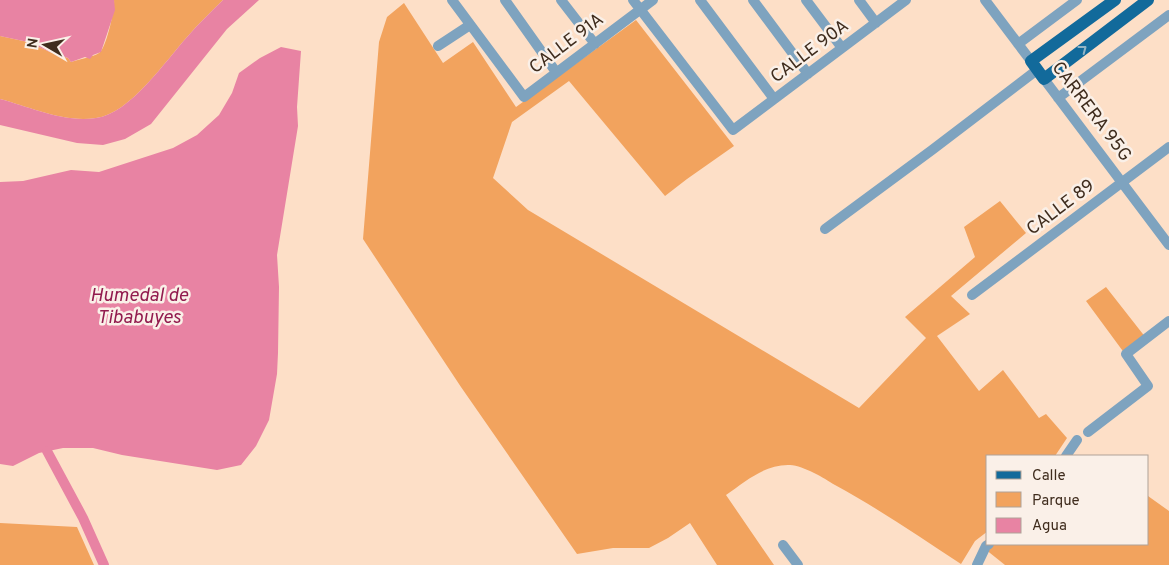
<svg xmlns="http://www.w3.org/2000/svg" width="1169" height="565" font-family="Overpass,sans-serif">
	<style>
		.green { fill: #f2a35e }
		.water { fill: #e883a3 }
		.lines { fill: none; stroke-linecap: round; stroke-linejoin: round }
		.canal { stroke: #e883a3; stroke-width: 10 }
		.minor { stroke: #7ea3bf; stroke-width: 10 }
		.major { stroke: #126a9b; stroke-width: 12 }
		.oneway { stroke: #92b4c5 }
		.labels { text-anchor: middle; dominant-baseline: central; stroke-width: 5; stroke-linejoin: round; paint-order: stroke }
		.street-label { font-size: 18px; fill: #3f2c1d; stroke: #faf0e8 }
		.water-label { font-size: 19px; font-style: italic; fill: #921b4e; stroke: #faf0e8 }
	</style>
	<rect width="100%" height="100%" fill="#fddfc7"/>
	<!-- green -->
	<path class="green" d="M114,0h109c-12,12 -24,23 -35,36 -22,24 -58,78 -92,82 -32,5 -66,-11 -96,-19v-63l28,6 22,10 18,6 3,4c8,-3 22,-5 28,-9 7,-4 16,-44 15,-53z
		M404,3l39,60 30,-21 43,65 120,-87 98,126 -47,33 -22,17 -96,-115 -57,41 -19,56 35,32 331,198 67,-70 -21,-21 70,-60 -11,-30 36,-26 26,32 -75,63 19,18 -33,22 42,55 24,-21 36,48 7,-4 21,24 -12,18h-67v75l-13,10 -14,23c-41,-27 -82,-55 -126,-79 -11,-7 -31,-19 -45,-20 -25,-1 -44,16 -64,30l48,70h-57l-27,-42 -22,15 -19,10h-36l-36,6 -116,-167 -98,-148 16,-197 8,-25z
		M1106,287l40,51 -21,16 -39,-53z
		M1148,496l21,15v54h-164l-20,-16 6,-5h157z
		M0,523l77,4 17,38h-94z"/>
	<!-- water -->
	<path class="water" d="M0,0h114l1,10 -14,42 -8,3 -3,4 -5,-2 -14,5 -3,-4 -18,-6 -22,-10 -28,-6z
		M223,0h36l-32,29 -76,95 -26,15 -22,6 -26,-2 -77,-18v-26c30,8 64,24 96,19 34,-4 70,-58 92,-82 11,-13 23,-24 35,-36z
		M281,47l20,4 -4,56 1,19 -21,129 2,32 -1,66 -1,21 -8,46 -13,26 -15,19 -24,5 -95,-15 -29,-7h-30l-24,5 -26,13 -13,-2v-282l23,-1 48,-11 28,2 74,-24 24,-13 22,-20 13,-22 7,-20 21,-15z"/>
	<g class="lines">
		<!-- canal -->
		<path class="canal" d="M47,451l36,67 21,47"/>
		<!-- minor -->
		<path class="minor" d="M452,0l72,97 129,-97
			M505,0l51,72
			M561,0l34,44
			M633,0l100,130 173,-130
			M700,0l74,99
			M753,0l55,74
			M806,0l36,48
			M859,0l17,23
			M985,0l46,61
			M1018,44l59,-44
			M438,46l32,-21
			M1044,79l125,166
			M1058,98l111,-83
			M825,229l107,-79 105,-80
			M972,295l197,-148
			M1088,432l60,-46 -22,-32 43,-33
			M1066,456l11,-16
			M783,545l15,20
			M977,565l9,-19 3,-2"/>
		<!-- major -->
		<path class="major" d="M1115,0l-84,61 13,18 104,-79"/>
	</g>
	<!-- one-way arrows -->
	<defs><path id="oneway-chevron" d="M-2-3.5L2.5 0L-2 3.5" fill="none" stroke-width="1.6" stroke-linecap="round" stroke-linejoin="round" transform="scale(1.25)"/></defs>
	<use class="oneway" href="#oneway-chevron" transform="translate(1083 49) rotate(-37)"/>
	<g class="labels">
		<!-- street labels -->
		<g class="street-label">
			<text transform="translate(567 44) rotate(-37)">CALLE 91A</text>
			<text transform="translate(810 52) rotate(-37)">CALLE 90A</text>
			<text transform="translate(1091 112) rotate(53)">CARRERA 95G</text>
			<text transform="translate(1061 208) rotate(-37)">CALLE 89</text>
		</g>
		<!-- water labels -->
		<g class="water-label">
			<text x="139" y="296">Humedal de<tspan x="139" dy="22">Tibabuyes</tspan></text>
		</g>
	</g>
	<!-- legend -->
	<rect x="986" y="455" width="162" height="90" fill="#faf0e8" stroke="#afa297"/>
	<rect x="996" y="471" width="25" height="8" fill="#126a9b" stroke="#afa297"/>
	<text x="1032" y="480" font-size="15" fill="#3f2c1d">Calle</text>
	<rect x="996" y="492" width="25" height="15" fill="#f2a35e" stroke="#afa297"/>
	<text x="1032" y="505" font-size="15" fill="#3f2c1d">Parque</text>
	<rect x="996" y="518" width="25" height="15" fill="#e883a3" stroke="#afa297"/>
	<text x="1032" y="530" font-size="15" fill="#3f2c1d">Agua</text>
	<!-- north arrow -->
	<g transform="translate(45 45) rotate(279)" stroke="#faf0e8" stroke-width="4" paint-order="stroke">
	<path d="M0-4L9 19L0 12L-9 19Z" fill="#3f2c1d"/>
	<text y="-8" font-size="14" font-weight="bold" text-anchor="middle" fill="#3f2c1d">N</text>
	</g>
</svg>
